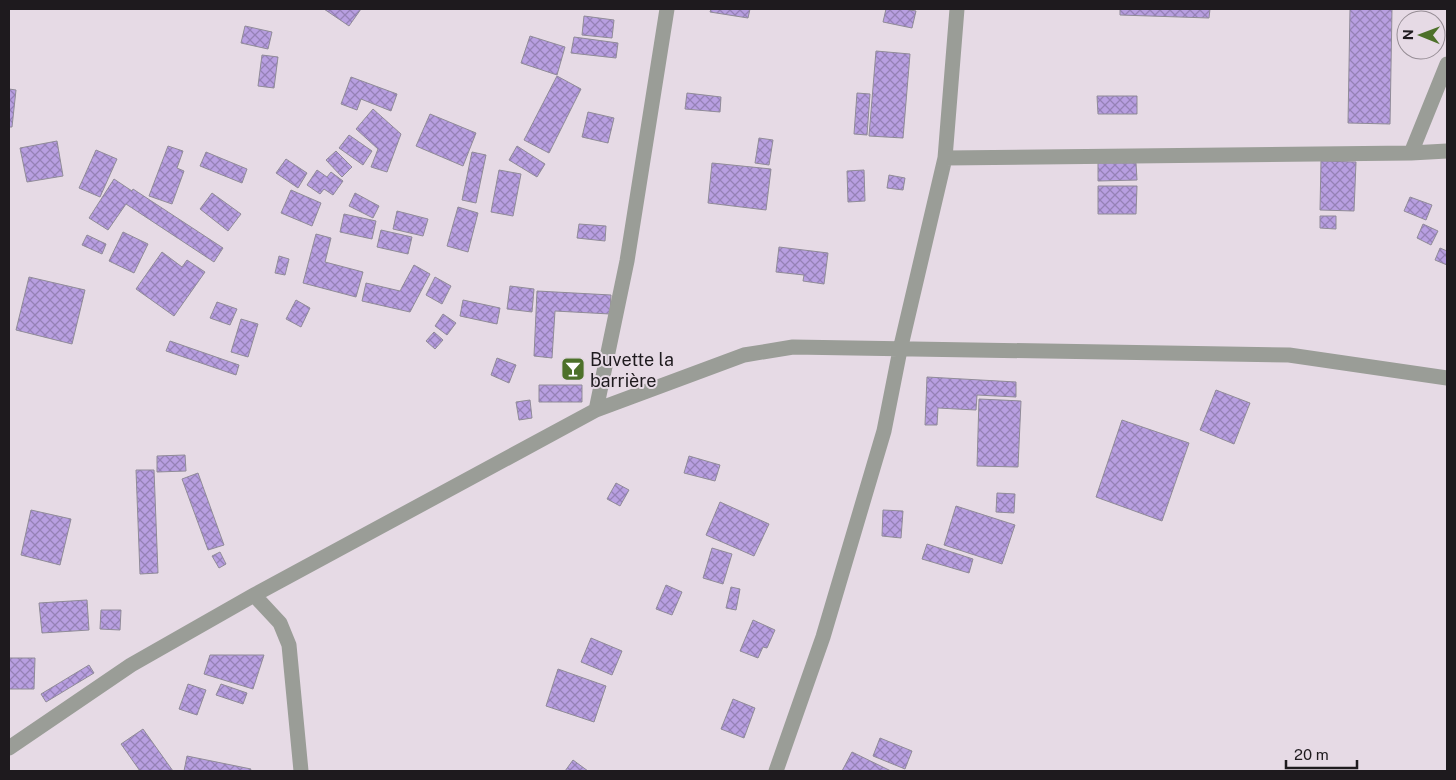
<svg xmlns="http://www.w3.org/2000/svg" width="1456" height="780" font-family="'Public Sans',sans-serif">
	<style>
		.building { fill: url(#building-cross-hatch); stroke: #908b98 }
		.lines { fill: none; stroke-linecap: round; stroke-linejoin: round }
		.street { stroke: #9a9d97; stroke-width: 15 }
		.labels { text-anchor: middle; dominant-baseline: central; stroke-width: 4; stroke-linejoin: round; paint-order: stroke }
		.poi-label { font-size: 18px; fill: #1e1a1e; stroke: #e6dae5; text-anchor: start }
	</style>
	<defs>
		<pattern id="building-cross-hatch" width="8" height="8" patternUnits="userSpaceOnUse" patternTransform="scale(1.25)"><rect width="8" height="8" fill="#b89fe1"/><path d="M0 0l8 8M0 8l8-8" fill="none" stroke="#9581b6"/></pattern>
	</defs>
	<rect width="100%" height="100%" fill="#e6dae5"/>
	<!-- building -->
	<path class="building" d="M324,9h37l-12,17z
		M711,9h39l-2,9 -38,-6z
		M886,9h18l12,2 -4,17 -29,-6z
		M1120,9h90l-1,9 -89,-3z
		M1350,9h42l-2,115 -42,-1z
		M584,16l30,4 -2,18 -30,-3z
		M245,26l27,6 -4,17 -27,-6z
		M530,36l35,11 -8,28 -36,-12z
		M574,37l44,6 -2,15 -45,-5z
		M876,51l34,3 -7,84 -34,-2z
		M262,55l16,2 -4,31 -16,-2z
		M557,76l24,13 -32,64 -25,-13z
		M351,77l46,17 -6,17 -30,-12 -4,11 -16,-6z
		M9,89l7,1 -4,37h-3z
		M687,93l34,4 -1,15 -35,-3z
		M857,93l13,1 -3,41 -13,-1z
		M1097,96h40v18h-39z
		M373,109l28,25 -14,38 -16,-5 7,-18 -22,-20z
		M588,112l26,6 -6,25 -26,-6z
		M430,114l46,19 -13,33 -47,-20z
		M349,135l23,16 -9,14 -24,-17z
		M759,138l14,2 -4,25 -14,-2z
		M57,141l6,35 -36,6 -7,-34z
		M168,146l15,5 -6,17 7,3 -12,33 -23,-8z
		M517,146l28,18 -8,13 -28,-17z
		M96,150l21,9 -17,38 -21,-9z
		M336,151l16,16 -10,10 -16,-17z
		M206,152l41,17 -5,14 -42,-17z
		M472,152l14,3 -10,48 -14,-3z
		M286,159l21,14 -9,15 -22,-15z
		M1321,161l35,1 -2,49 -34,-1z
		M712,163l59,6 -5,41 -58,-7z
		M1098,163h38l1,17 -39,1z
		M317,170l10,7 4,-5 12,9 -10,14 -9,-6 -4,5 -13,-9z
		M499,170l22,4 -8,42 -22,-4z
		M864,170l1,31 -17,1 -1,-31z
		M889,175l16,3 -2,12 -16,-2z
		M114,179l18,12 1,-2 90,59 -9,14 -88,-58 -18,26 -19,-12z
		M1098,186h39l-1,28h-38z
		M291,190l30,13 -9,23 -31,-13z
		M212,193l29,21 -13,17 -28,-22z
		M355,193l24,13 -6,12 -24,-12z
		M1410,197l22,8 -6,15 -22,-9z
		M458,207l20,6 -10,39 -21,-6z
		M397,211l31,8 -5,17 -30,-7z
		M344,214l32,7 -4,18 -32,-7z
		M1320,216h16v13l-16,-1z
		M579,224l27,2 -1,15 -28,-3z
		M1423,224l15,7 -7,14 -14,-7z
		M381,230l31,7 -4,17 -31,-7z
		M123,232l25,12 -14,29 -25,-12z
		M316,234l15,4 -6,24 38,10 -7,25 -53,-14z
		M87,235l19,9 -4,10 -20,-9z
		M779,247l49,6 -4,31 -21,-3 1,-6 -28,-3z
		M1440,248l7,3v14l-12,-5z
		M162,252l20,15 5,-7 18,12 -31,44 -38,-27z
		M279,256l10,3 -4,16 -10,-2z
		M414,265l16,9 -20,38 -48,-11 4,-18 34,8z
		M29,277l56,13 -13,54 -56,-14z
		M435,277l16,9 -9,18 -16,-9z
		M510,286l24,3 -2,23 -25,-3z
		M537,291l74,4 -1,19 -55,-3 -3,47 -18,-2z
		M296,300l14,8 -9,19 -15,-8z
		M463,300l37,8 -3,16 -37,-8z
		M217,302l20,7 -7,16 -20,-7z
		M443,314l13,9 -9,12 -12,-9z
		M241,319l17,5 -10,33 -17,-5z
		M434,332l9,8 -8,9 -9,-8z
		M170,341l69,24 -3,10 -70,-24z
		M497,358l19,7 -7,18 -18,-8z
		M927,377l89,5v15l-39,-2 -1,15 -38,-2 -1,17h-12z
		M539,385h43v17h-43z
		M1216,390l34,13 -16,41 -34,-14z
		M979,399l42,2 -3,66 -41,-1z
		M530,400l2,18 -13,2 -3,-18z
		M1122,420l67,23 -27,78 -66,-24z
		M185,455l1,16 -29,1v-16z
		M689,456l31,9 -5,16 -31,-8z
		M136,470h18l4,103 -18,1z
		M198,473l26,72 -16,5 -26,-71z
		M616,483l13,7 -9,16 -13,-7z
		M997,493l18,1 -1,19 -18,-1z
		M720,502l49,22 -15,32 -48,-21z
		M956,506l59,19 -13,39 -58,-19z
		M31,510l40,9 -11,46 -39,-10z
		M883,510l20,1 -2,27 -19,-2z
		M927,544l46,15 -4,14 -47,-14z
		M712,548l20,6 -9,30 -20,-6z
		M220,552l6,12 -7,4 -7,-12z
		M666,585l16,7 -10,23 -16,-6z
		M731,587l9,2 -4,21 -10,-2z
		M87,600l2,30 -47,3 -3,-30z
		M101,610h20l-1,20 -20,-1z
		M753,620l22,10 -8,18 -4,-1 -5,11 -18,-7z
		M591,638l31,13 -10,24 -31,-13z
		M210,655h54l-11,34 -49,-15z
		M9,658h26l-1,31h-25z
		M89,665l5,8 -48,29 -5,-8z
		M558,669l48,17 -12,36 -48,-16z
		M188,684l18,6 -9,25 -18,-6z
		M221,684l26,9 -4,11 -27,-9z
		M733,699l22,9 -11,30 -23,-9z
		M143,729l30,42h-33l-19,-27z
		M880,738l32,13 -7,18 -32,-13z
		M852,752l39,19h-49z
		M187,756l64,13 -1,2h-66z
		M573,760l15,11h-23z"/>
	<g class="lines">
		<!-- street -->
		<path class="street" d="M1411,153l36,-89
			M945,158l466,-5 36,-2
			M596,410l31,-149 40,-252
			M254,595l26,28 9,22 12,126
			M9,748l122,-83 123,-70 342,-185 148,-55 49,-8 496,8 158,23
			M776,771l47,-134 61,-206 16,-81 45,-192 12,-149"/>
	</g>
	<!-- icons -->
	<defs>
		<g id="bar-square" transform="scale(1.25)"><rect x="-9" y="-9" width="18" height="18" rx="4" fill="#4d712a" stroke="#e6dae5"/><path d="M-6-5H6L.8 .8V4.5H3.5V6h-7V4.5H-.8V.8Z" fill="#fff"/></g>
	</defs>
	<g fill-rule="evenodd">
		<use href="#bar-square" x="573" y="369"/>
	</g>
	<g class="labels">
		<!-- poi labels -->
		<g class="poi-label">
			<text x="590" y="359">Buvette la<tspan x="590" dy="21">barrière</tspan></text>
		</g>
	</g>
	<!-- border -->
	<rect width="1456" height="780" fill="none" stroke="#1e1a1e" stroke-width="20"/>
	<!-- north arrow -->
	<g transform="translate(1421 35) rotate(271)"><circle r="24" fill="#e6dae5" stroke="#968d95"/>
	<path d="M0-4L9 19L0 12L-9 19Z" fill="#4d712a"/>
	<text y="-8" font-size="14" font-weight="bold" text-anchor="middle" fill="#1e1a1e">N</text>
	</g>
	<!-- scale -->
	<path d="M1286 760v8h71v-8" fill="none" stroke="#1e1a1e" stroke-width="2.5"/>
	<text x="1294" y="760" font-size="15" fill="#1e1a1e" stroke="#e6dae5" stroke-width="4" paint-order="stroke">20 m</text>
</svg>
